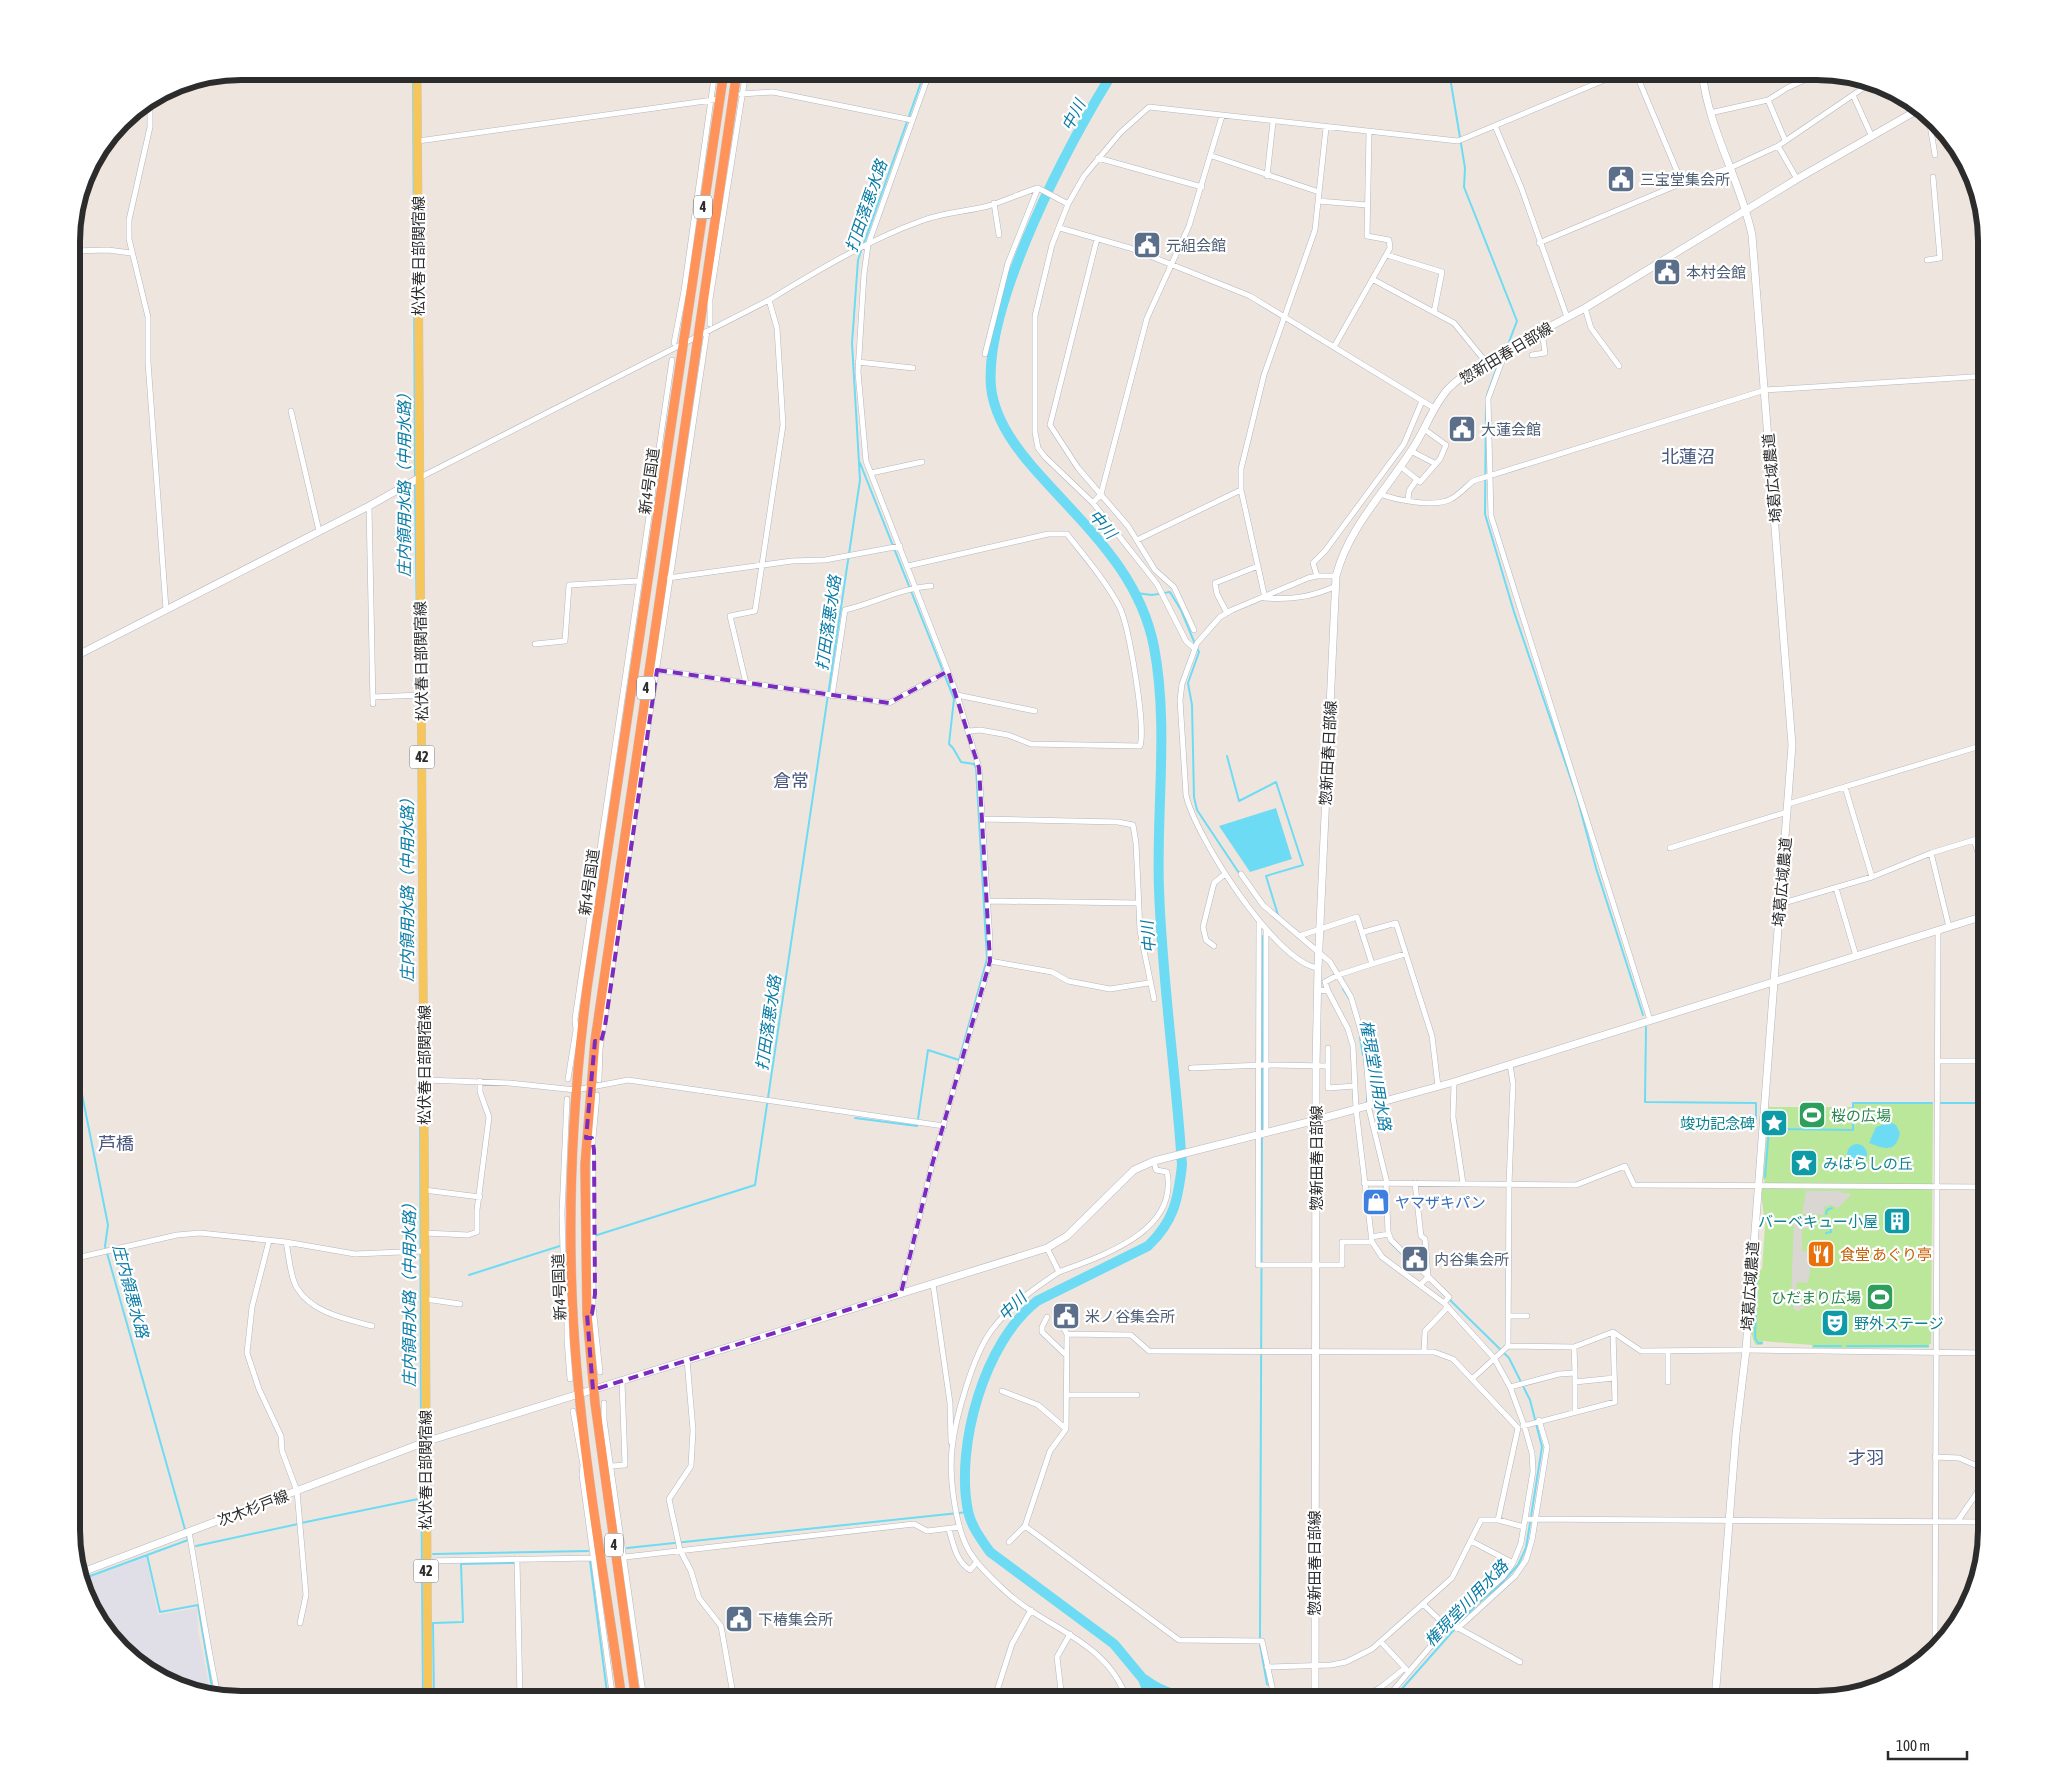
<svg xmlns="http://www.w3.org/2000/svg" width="2058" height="1771" font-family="'Asap Condensed','Noto Sans JP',sans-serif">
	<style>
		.industrial { fill: #e0dfe7 }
		.green { fill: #bae799 }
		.plaza { fill: #dad6d1 }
		.water { fill: #6edbf4 }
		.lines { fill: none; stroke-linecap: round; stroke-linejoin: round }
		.stream { stroke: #6edbf4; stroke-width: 2 }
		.river { stroke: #6edbf4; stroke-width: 10 }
		.street-casing { stroke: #b2b6c0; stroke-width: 6 }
		.secondary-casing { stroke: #b2b6c0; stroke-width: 8 }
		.primary-casing { stroke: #c8c8c8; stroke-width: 9 }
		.highway-casing { stroke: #c8c8c8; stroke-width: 10 }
		.street { stroke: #fff; stroke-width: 5 }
		.secondary { stroke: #fff; stroke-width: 7 }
		.primary { stroke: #f7c65b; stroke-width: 8 }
		.highway { stroke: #ff9359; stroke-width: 9 }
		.marked { fill: none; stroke: #7b2cbf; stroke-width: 4; stroke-dasharray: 10 6; stroke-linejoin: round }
		.labels { text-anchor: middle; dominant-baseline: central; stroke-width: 4.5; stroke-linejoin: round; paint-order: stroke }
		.shield { fill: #fff; stroke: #6b6b6b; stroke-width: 1 }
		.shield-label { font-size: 14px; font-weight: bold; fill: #2c2c2c }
		.service-label { font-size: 15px; fill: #4e5e75; stroke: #fff; text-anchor: start }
		.street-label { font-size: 15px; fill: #2c2c2c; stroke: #fff }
		.leisure-label { font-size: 15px; fill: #27864d; stroke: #fff; text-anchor: start }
		.culture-label { font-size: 15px; fill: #0d838f; stroke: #fff; text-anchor: end }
		.shop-label { font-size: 15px; fill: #366cbe; stroke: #fff; text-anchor: start }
		.food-label { font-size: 15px; fill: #c56008; stroke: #fff; text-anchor: start }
		.water-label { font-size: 16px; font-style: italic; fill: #087ba5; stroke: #fff }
		.quarter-label { font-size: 18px; fill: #4a5880; stroke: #fff }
		.rim { fill: none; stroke: #2c2c2c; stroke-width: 6 }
	</style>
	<rect width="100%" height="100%" fill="#eee6de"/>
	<!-- industrial -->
	<path class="industrial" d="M146,1556l12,59 39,-7 1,24 13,62 -35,-7 -47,-30 -40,-52 -7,-25z"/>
	<!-- green -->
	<path class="green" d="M1854,1104h79l-2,240h-2v4h-117v-3l-49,-4 -1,4h-6c-10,-14 -3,-54 -1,-72l7,-4 3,-44 -4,-33 4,-11 -2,-2 6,-72h85z"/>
	<!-- plaza -->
	<path class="plaza" d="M1806,1191h35l1,2h8v3l-12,12 -7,-3 -7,2v8l-22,-1z
		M1794,1220l20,1 -1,8 -11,-1v23l11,1 -5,31 -11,-1 -2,23 9,1v3h-4v2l-6,-1 -3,-14z"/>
	<!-- water -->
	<path class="water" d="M1276,808l16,51 -42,13 -31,-46z
		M1890,1122l6,3 4,8c-4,20 -16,16 -31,10l7,-16z
		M1847 1154a10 10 0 1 1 20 0a10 10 0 1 1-20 0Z"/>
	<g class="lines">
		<!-- stream -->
		<path class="stream" d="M413,71l2,408
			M1449,71l16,97 -1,19 53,134 -10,26
			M864,243l61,-172
			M1487,395l10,-28
			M1486,404l-1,110 29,98 63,185 19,71 47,147
			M415,484l3,225
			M1136,593l16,2 18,-3 11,18 14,34
			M1197,648l2,4 -11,31 4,22 2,92 3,13 42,63
			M1227,756l12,45 37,-19 27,83 -37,11 12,39
			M1343,989l7,11
			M1646,1027l-1,75 111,1v16
			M1360,1038l3,17
			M72,1044l36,181 -3,21 83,294 -106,39
			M420,1054l1,387
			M1367,1095v10
			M1941,1103h46
			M855,1118l62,8 11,-76 31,10 28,-101 -11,-191 -2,-4 -13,-2 -8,-14 -4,-4 5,-45 -94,-236
			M1768,1129l85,1v-27h79
			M1262,1131v-195
			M1765,1177l4,-48
			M1826,1214l1,-4 5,-2
			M1825,1218l6,12v2l-5,1
			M594,1236l161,-51 105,-705 -8,-137 6,-83 4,-12
			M1390,1242l28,28
			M1757,1274l-2,64 3,5h4
			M469,1275l94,-30
			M1814,1346h27
			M1847,1346h81
			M421,1446l2,254
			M301,1523l117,-24
			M196,1546l102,-22
			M627,1548l341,-36
			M433,1554l155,-3
			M147,1555l13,57 38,-7 15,89
			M590,1561l18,139
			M1260,1639l2,-503
			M1260,1644l7,40 4,2
			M1275,1689l14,11
			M434,1700l-1,-77 30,-1 -2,-58 53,-1
			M1392,1700l84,-95 23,-19 19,-21 8,-17 16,-101 -12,-47 -21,-42 -60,-59"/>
		<!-- river -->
		<path class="river" d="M1114,71c-45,70 -130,233 -123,316 3,29 21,56 40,78 49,57 108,104 123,182 15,78 2,163 5,242 3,92 17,184 23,276 -4,35 -8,56 -34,81l-111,55c-53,41 -82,146 -69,210 3,15 13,28 22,41l124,92 29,35 8,21
			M1144,1679c35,26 54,14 92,21"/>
		<!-- street casing -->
		<g class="street-casing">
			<path id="street" d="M1635,71l47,112
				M741,94l32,-2 139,28
				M1853,95l19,42
				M150,100v27l-21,93v19l19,78v45l18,247
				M1768,100l17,40
				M1710,113l58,-13 19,-12 35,-16
				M1928,113l7,42
				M1495,126l26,61 46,130
				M1326,128l-11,102 -51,145 -23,94v21l24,108c26,2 47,-1 71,-12
				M418,141l302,-42
				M1778,146l19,33
				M1212,156l107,36
				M1098,158l104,29
				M1267,176l6,-54
				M1318,201l49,4
				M994,203l5,32
				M1060,228l70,20 120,48 184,112
				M1097,239l-47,186 28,43 50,58 27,44 19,17 20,43
				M1539,243l143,-60 48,-15 48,-22 94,-64
				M72,251l36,-1 23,3
				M1387,255l55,17 -8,40
				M1927,260l13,-2 -7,-81
				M1374,280l80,43 31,38
				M1585,308l6,20 28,38
				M710,324v-25l36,-228
				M674,343l10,-52 31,-220
				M1334,347l56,-99 -1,-8 -22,-4 2,-103
				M1506,350l-18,49 3,117 159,504
				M985,354l23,-91 30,-75
				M1532,355l13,-2 -3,-22
				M858,362l55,6
				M291,411l28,120
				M1411,451l25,13
				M1400,466l20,16 20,-23 6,-14 -22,-16
				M871,473l51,-11
				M419,478l350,-178c48,-29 99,-60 152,-79 23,-9 44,-9 67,-15 17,-5 33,-13 50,-18l30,16
				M1380,494c16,6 55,14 71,5 8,-4 15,-12 22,-18l292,-91 222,-14
				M1408,500l1,-9 8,-12
				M1093,503l8,-9 46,-176 42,-92 33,-110
				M369,506l4,198
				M1137,540l104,-50
				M908,566l140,-32h19c18,23 38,46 52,72 10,19 27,121 21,140l-109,-2 -23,-9 -28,-5 -11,1
				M1317,576l-4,-13 12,-12 79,-107 18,-43
				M668,578l124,-17 33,-1 75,-14
				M1227,613l-10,-19 -2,-11 43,-17
				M535,644l30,-3 4,-56 70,-4
				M1194,648l-8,-7 -29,-57 -64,-81 -48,-46 -7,-9 -3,-16v-116l17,-71 16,-41 16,-28 36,-43 29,-26 309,34 168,-70
				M657,670l232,33 59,-32
				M746,683l-16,-67 25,-5 28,-186 -6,-97 -8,-28
				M957,695l78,16
				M832,696l13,-86c29,-7 57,-22 86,-24
				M373,697l48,-2
				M1845,787l27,90
				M1788,804l199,-60
				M983,819l135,3 15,3 3,18 4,88 14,68
				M1974,840l13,40
				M1670,848l117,-36
				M1931,853l18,74
				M1241,874l22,31 67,57 21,35 14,48 5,60
				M1836,888l20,68
				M988,901l151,2
				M1780,904l92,-27 59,-24 56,-17
				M1259,923l-1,342h84v-23h30
				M1364,932l32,-9 36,113 6,50
				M1299,936l58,-19 15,47 -34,11 -13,7 3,9
				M1214,946l-8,-6 -3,-13 11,-44 11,-9
				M990,961l62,11 16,9 42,8 38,-6
				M1372,964l33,-10
				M1318,968c-42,-5 -123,-132 -132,-173l-6,-95 2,-16 15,-41 23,-26 12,-7 76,-32 9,-2h19
				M1318,990l10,1 20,38 5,17 3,63 16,133 10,15 62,46 50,55 16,29 14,38 8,28 1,18 -12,72 -8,20 -10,14 -56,50 -62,73
				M1328,1048v40l27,-2
				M1937,1061h50
				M1191,1068l71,-3 66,1
				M568,1079l8,-49 -1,-11 97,-659
				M425,1080l84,3 67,7 52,-10 316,46
				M599,1080l1,-31 107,-718
				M1454,1082l-1,35 10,66
				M597,1095l-4,43v168l7,66
				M567,1099l-5,114 2,77 3,17v32l3,40
				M1368,1105l19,78
				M1266,1133v-204
				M1364,1183l212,2 49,-19 9,19 353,2
				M1386,1183l2,49 3,8 58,57 -5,6
				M1415,1183l6,53 4,3 3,38 -7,7
				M424,1190l56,7
				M425,1233l43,2 9,-3v-22l12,-93 -9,-25v-11
				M1371,1237l18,-3
				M269,1241l-17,66 -5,46 12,36 22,47 1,15 15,40 9,104 -6,28
				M286,1242c3,14 4,35 11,46 15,25 49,31 75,38
				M1047,1248l12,24c-26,17 -49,34 -68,59 -18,25 -36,87 -39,118 -3,27 3,76 16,100 8,15 23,29 35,40 40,39 105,51 124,111
				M72,1259l105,-24 23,-2 86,9 69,12 70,-3
				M1059,1272c42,-16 120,-40 108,-100l-11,-2 -2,-9
				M933,1284l17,119 1,39
				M901,1293l31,-128 58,-204v-20l-11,-173 -22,-73 -91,-234 -8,-89 6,-98 4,-29 62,-174
				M425,1299l35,5
				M1508,1316h19
				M1047,1317l-5,10v5l24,23
				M1067,1334l64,1 18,16 285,1 19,7 65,69 -20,92
				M1508,1346l66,1
				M1668,1351v31
				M1424,1352l1,-21 23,-24
				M687,1360l6,70 -2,36 -22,33 11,51 11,21 8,27 22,28 13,74
				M1575,1373v39
				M1472,1379l36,-33 1,-162 4,-100 -3,-20
				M1575,1382l39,-4
				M1510,1387l49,-13 16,-1 -1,-26 39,-15 28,19 105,-1 241,3
				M1002,1391l36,14 28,24
				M1066,1395h71
				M604,1403v17l40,280
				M573,1411l10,54 -1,10 31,225
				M1523,1426l92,-24 -2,-70
				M1935,1457l24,1 28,12
				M612,1466l13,-1 -3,-84
				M1526,1519l461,3
				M1957,1522l20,-29 10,-22
				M1025,1526l154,114 83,1 12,55
				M949,1529c4,15 7,32 21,41l7,-8
				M189,1532c10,55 17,109 29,163
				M1471,1541l42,22
				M1009,1542l16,-16 25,-75 16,-22 1,-95 -12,-21
				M625,1557l289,-33 13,7 33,-4
				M517,1559l3,141
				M426,1561l168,-3
				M1423,1604l24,23
				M1451,1624l69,38
				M1457,1629l58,-53 11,-16 6,-20 15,-93 -8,-27
				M1381,1642l26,28
				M1935,1649l3,-718
				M1267,1667l64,-2 15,-3 26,-13 80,-71 29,-58h17l26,7
				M276,1700l36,-6
				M994,1700l18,-56 19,-34
				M1062,1700l-5,-43 13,-23
				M1358,1700l22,-12 25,-20"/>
		</g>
		<!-- secondary casing -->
		<g class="secondary-casing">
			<path id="secondary" d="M1702,71c6,58 38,108 50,164l40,510 -46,605 -10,84 -21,266
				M72,658l297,-152 50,-28
				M80,1573l345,-131 622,-194 20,-12 67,-66 20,-9 162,-41 138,-38 533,-167
				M1315,1700l1,-634 2,-98 18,-392c13,-49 48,-83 75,-125 14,-20 21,-44 37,-62 11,-12 25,-19 37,-28l100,-53 212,-129 124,-71"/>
		</g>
		<!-- primary casing -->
		<g class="primary-casing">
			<path id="primary" d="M417,71l11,1629"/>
		</g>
		<!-- highway casing -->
		<g class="highway-casing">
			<path id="highway" d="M622,1700c-18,-127 -42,-255 -49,-384 -6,-110 0,-219 14,-328l137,-917
				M636,1700l-41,-297 -8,-89 -2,-149 10,-124 142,-970"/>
		</g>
		<!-- street -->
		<use href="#street" class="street"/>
		<!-- secondary -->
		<use href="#secondary" class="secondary"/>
		<!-- primary -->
		<use href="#primary" class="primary"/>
		<!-- highway -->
		<use href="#highway" class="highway"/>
	</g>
	<!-- marked area -->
	<path class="marked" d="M657,670l232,33 59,-32 31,97 11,193 -58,204 -31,128 -308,97 -6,-76h5l3,-20 -1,-144 -2,-12h-6l9,-97 6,1 4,-16z"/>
	<!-- icons -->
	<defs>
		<g id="civic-square" transform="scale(1.4375)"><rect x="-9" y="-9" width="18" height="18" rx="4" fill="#5c6f8a" stroke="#fff"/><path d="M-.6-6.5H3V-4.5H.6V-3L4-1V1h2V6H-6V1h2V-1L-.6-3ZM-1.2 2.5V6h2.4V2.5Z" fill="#fff"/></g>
		<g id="stadium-square" transform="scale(1.4375)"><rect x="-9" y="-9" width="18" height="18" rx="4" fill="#2e9e5b" stroke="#fff"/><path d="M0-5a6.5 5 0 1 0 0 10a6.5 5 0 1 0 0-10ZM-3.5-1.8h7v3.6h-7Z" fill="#fff"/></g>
		<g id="sight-square" transform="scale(1.4375)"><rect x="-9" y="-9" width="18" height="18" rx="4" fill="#0f9aa8" stroke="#fff"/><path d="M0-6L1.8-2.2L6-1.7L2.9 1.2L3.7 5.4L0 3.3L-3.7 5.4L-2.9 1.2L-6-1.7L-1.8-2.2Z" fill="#fff"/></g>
		<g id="shop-square" transform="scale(1.4375)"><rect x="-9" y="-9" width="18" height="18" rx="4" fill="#3f7fe0" stroke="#fff"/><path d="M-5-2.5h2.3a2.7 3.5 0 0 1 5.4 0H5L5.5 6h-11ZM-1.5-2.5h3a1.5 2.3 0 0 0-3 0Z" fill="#fff"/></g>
		<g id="building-square" transform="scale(1.4375)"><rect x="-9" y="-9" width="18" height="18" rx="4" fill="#0f9aa8" stroke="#fff"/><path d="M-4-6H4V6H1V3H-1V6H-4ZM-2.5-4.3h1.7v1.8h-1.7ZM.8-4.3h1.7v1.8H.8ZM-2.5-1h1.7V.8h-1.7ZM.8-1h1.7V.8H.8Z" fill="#fff"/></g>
		<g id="restaurant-square" transform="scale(1.4375)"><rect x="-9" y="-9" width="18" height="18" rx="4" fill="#e8710a" stroke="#fff"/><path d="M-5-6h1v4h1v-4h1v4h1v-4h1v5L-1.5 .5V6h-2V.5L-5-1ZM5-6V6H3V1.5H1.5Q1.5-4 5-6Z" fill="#fff"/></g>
		<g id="theatre-square" transform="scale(1.4375)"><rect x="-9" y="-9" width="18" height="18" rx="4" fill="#0f9aa8" stroke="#fff"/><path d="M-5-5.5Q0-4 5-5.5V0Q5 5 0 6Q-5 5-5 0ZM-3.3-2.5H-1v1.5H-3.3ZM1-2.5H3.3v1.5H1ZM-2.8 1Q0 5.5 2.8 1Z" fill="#fff"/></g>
	</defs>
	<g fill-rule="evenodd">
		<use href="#civic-square" x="1621" y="179"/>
		<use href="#civic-square" x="1147" y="245"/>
		<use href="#civic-square" x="1667" y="272"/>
		<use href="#civic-square" x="1462" y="429"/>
		<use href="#stadium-square" x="1812" y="1115"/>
		<use href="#sight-square" x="1774" y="1123"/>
		<use href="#sight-square" x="1804" y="1163"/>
		<use href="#shop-square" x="1376" y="1202"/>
		<use href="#building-square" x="1897" y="1221"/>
		<use href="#restaurant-square" x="1821" y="1254"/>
		<use href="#civic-square" x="1415" y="1259"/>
		<use href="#stadium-square" x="1880" y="1297"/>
		<use href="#civic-square" x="1066" y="1316"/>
		<use href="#theatre-square" x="1835" y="1323"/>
		<use href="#civic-square" x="739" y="1619"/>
	</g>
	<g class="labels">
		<!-- shield labels -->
		<g class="shield">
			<rect x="694" y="195.5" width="18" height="23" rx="4"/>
			<rect x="637" y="676.5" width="18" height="23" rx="4"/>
			<rect x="409.5" y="745.5" width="25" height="23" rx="4"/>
			<rect x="605" y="1533.5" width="18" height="23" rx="4"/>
			<rect x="413.5" y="1559.5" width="25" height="23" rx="4"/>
		</g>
		<g class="shield-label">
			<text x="703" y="207">4</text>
			<text x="646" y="688">4</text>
			<text x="422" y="757">42</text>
			<text x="614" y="1545">4</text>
			<text x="426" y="1571">42</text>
		</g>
		<!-- service labels -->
		<g class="service-label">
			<text x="1640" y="179">三宝堂集会所</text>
			<text x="1166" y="245">元組会館</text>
			<text x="1686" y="272">本村会館</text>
			<text x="1481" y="429">大蓮会館</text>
			<text x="1434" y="1259">内谷集会所</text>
			<text x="1085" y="1316">米ノ谷集会所</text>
			<text x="758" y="1619">下椿集会所</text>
		</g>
		<!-- street labels -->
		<g class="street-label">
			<text transform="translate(418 256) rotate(-90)">松伏春日部関宿線</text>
			<text transform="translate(1506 353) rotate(-31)">惣新田春日部線</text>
			<text transform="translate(1772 478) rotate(-95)">埼葛広域農道</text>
			<text transform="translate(649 481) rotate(-82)">新4号国道</text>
			<text transform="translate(421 661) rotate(-91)">松伏春日部関宿線</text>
			<text transform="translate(1328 753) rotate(-87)">惣新田春日部線</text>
			<text transform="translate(589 882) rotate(-82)">新4号国道</text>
			<text transform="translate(1782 882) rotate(-85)">埼葛広域農道</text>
			<text transform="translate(424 1065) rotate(-90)">松伏春日部関宿線</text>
			<text transform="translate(1316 1158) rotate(-90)">惣新田春日部線</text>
			<text transform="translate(1750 1286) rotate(-86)">埼葛広域農道</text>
			<text transform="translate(559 1287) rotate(-92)">新4号国道</text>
			<text transform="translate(425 1470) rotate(-90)">松伏春日部関宿線</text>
			<text transform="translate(253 1508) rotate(-21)">次木杉戸線</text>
			<text transform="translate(1314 1563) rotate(-90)">惣新田春日部線</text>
		</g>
		<!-- leisure labels -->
		<g class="leisure-label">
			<text x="1831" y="1115">桜の広場</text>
			<text x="1861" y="1297" text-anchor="end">ひだまり広場</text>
		</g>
		<!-- culture labels -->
		<g class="culture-label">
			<text x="1755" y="1123">竣功記念碑</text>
			<text x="1823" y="1163" text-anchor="start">みはらしの丘</text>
			<text x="1878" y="1221">バーベキュー小屋</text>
			<text x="1854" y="1323" text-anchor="start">野外ステージ</text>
		</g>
		<!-- shop labels -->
		<g class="shop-label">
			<text x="1395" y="1202">ヤマザキパン</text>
		</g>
		<!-- food labels -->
		<g class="food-label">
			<text x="1840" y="1254">食堂 あぐり亭</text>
		</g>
		<!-- water labels -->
		<g class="water-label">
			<text transform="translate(1073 115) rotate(-62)">中川</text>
			<text transform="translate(866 206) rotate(-71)">打田落悪水路</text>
			<text transform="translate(404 481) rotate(-90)">庄内領用水路（中用水路）</text>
			<text transform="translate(1103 524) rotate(49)">中川</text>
			<text transform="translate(828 623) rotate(-82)">打田落悪水路</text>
			<text transform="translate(407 886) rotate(-90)">庄内領用水路（中用水路）</text>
			<text transform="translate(1148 937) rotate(-95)">中川</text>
			<text transform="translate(768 1023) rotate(-82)">打田落悪水路</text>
			<text transform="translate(1376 1075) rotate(80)">権現堂川用水路</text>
			<text transform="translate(131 1291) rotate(75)">庄内領悪水路</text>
			<text transform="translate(409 1291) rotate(-90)">庄内領用水路（中用水路）</text>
			<text transform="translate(1012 1306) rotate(-45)">中川</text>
			<text transform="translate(1466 1603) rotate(-46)">権現堂川用水路</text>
		</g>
		<!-- quarter labels -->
		<g class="quarter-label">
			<text x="1688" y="456">北蓮沼</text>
			<text x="791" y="780">倉常</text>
			<text x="116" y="1143">芦橋</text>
			<text x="1866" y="1457">才羽</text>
		</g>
	</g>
	<!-- crop -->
	<path d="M0 0H2058V1771H0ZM241 80H1817A161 161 0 0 1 1978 241V1530A161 161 0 0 1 1817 1691H241A161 161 0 0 1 80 1530V241A161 161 0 0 1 241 80Z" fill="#fff" fill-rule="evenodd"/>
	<path class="rim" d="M241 80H1817A161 161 0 0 1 1978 241V1530A161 161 0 0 1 1817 1691H241A161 161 0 0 1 80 1530V241A161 161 0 0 1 241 80Z"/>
	<!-- scale -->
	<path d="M1888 1751v8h79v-8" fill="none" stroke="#2c2c2c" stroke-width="2.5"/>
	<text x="1896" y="1751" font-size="15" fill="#2c2c2c" stroke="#ffffff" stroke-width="4" paint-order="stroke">100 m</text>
</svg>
